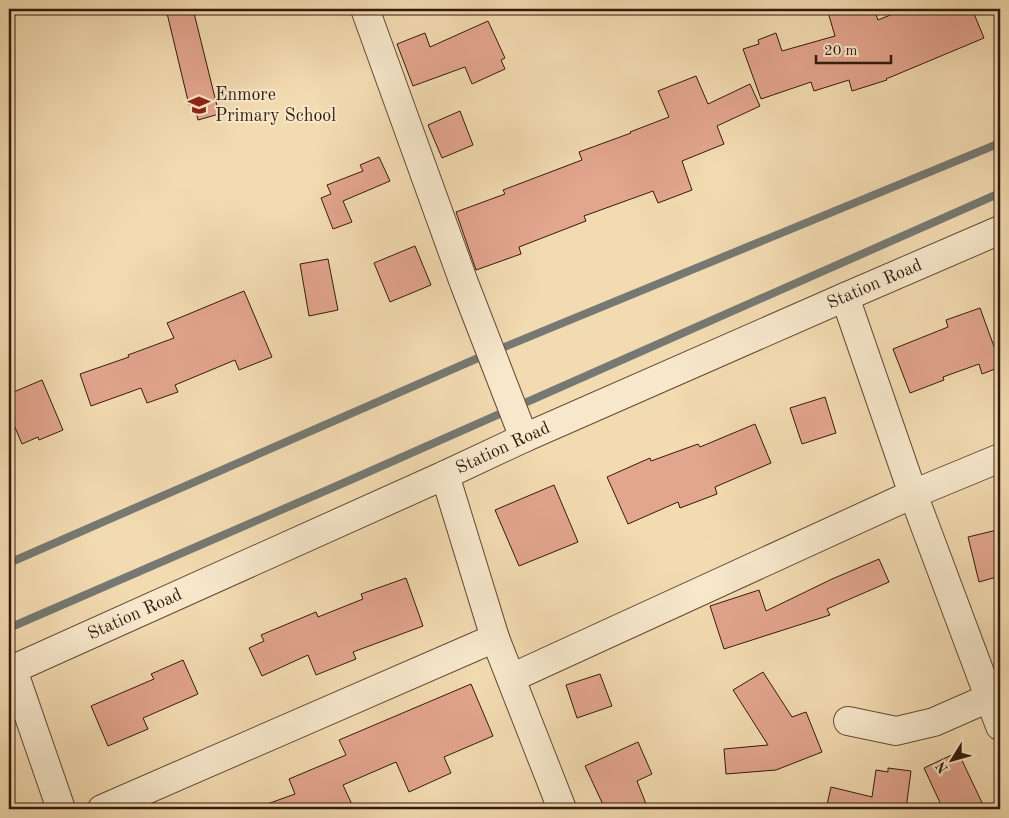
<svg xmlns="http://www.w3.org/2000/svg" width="1009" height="818" font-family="'Old Standard TT',serif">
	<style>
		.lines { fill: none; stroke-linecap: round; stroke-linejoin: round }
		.stream { stroke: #767973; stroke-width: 8 }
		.building { fill: #e2a58e; stroke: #331a0c }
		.minor-casing { stroke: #634a35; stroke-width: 30 }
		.minor { stroke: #f7e8cc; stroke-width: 28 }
		.labels { text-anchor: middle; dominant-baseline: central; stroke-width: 4; stroke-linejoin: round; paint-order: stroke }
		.poi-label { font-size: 18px; fill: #331a0c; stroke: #f7e8cc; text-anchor: start }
		.street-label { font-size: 18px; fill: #331a0c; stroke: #f7e8cc }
	</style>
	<rect width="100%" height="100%" fill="#f3dbb1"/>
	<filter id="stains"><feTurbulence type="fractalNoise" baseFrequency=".004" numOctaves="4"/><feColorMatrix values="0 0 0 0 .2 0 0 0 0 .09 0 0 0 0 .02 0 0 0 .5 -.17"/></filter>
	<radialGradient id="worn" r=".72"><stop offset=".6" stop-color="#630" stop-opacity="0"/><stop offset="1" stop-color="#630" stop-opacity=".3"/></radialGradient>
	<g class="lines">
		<!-- stream -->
		<path class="stream" d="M9,563l476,-208 515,-212
			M9,628l339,-147 652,-288"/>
	</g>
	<!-- building -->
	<path class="building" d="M166,9h27l26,105 -21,6 -4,-17 -5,2z
		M827,9h47l4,11 27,-11h67l12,29 -98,41 1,1 -35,11 -3,-11 -35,11 -3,-9 -50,17 -18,-50 16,-5 -1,-4 18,-7 6,18 53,-15z
		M488,21l17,37 -4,2 4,9 -33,15 -7,-17 -52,19 -16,-42 28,-11 5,14z
		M696,76l12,28 42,-20 10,22 -43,20 7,18 -42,17 10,29 -34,13 -5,-12 -69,25 2,5 -67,26 2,7 -45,16 -20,-58 49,-18 -2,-4 79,-30 -3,-8 52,-19 -1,-1 39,-15 -11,-26z
		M460,111l13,34 -31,13 -14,-33z
		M379,157l11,24 -47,20 9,21 -19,7 -12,-31 10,-4 -4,-9 36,-14 -3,-6z
		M415,246l16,39 -41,17 -16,-39z
		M328,259l10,51 -29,6 -9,-52z
		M244,291l28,66 -33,13 -4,-10 -60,25 3,7 -31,11 -6,-15 -50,18 -11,-32 49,-17 -1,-2 46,-17 -7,-15z
		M980,308l20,55v4l-18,7 -3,-10 -36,13 1,3 -34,13 -17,-44 55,-22 -2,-7z
		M42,380l21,50 -24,10 -1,-3 -16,7 -13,-31v-19z
		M825,397l11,36 -34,11 -12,-36z
		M755,424l16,39 -56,24 2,7 -37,14 -2,-6 -50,22 -21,-47 43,-19 1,3 47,-17 2,3z
		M554,485l24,57 -59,24 -24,-56z
		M997,530l3,12v34l-21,6 -11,-45z
		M879,559l10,23 -62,27 3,6 -106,34 -14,-43 49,-16 7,21 66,-32z
		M406,578l17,48 -70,26 3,7 -40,16 -8,-20 -46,21 -13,-28 15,-7 -3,-6 55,-23 2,5 45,-18 -2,-5z
		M183,660l15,34 -55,24 5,11 -40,17 -17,-40 63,-27 -3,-5z
		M763,672l29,45 14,-5 16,40 -46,18 -50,4 -2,-25 44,-4 -35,-55z
		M600,674l12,32 -35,12 -11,-33z
		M471,684l22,52 -49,21 7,16 -42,19 -13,-30 -53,23 11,24h-95v-2l36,-13 -6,-15 57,-24 -7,-15z
		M638,742l14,32 -15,7 11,28h-43l-20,-43z
		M958,752l27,57h-42l-19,-41z
		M888,768l23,3 -5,38h-80l5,-22 41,10 4,-27 12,2z"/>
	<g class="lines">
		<!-- minor casing -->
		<g class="minor-casing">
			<g id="minor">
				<path d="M365,9l99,274 60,155"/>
				<path d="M845,297l68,197 87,232"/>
				<path d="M445,475l50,163 67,171"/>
				<path d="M13,670l48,139"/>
				<path id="s1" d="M9,671l436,-196 79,-37 321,-141 155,-67"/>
				<path d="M511,678l402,-184 87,-36"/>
				<path d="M848,721l48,10 38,-9 66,-29"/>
				<path d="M102,809l393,-171"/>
			</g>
		</g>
		<!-- minor -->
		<use href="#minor" class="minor"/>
	</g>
	<!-- icons -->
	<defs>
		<g id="school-bare" transform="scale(1.725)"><path d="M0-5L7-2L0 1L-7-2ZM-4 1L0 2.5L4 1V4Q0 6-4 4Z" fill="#8f2418" stroke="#f7e8cc" stroke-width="2.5" paint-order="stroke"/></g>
	</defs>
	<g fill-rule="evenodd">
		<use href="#school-bare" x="199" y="105"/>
	</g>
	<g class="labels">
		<!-- poi labels -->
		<g class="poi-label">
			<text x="215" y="95">Enmore<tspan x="215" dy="21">Primary School</tspan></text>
		</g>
		<!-- street labels -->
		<g class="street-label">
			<text stroke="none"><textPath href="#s1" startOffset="948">Station Road</textPath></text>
			<text stroke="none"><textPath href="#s1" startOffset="542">Station Road</textPath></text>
			<text stroke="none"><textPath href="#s1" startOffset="138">Station Road</textPath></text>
		</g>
	</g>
	<!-- margin -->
	<rect width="1009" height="818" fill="none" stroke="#f3dbb1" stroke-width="30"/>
	<rect x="10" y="10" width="989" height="798" fill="none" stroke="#331a0c" stroke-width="2.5"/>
	<rect x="15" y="15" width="979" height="788" fill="none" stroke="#331a0c"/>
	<!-- north arrow -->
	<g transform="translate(952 760) rotate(233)" stroke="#f7e8cc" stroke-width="4" paint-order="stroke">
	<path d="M0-4L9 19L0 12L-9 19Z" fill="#331a0c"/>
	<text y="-8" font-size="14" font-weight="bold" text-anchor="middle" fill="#331a0c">N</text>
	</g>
	<!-- scale -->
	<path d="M816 55v8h75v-8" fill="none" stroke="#331a0c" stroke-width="2.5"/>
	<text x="824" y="55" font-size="15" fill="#331a0c" stroke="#f7e8cc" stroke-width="4" paint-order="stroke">20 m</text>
	<rect width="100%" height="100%" filter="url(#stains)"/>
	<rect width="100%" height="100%" fill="url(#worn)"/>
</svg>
